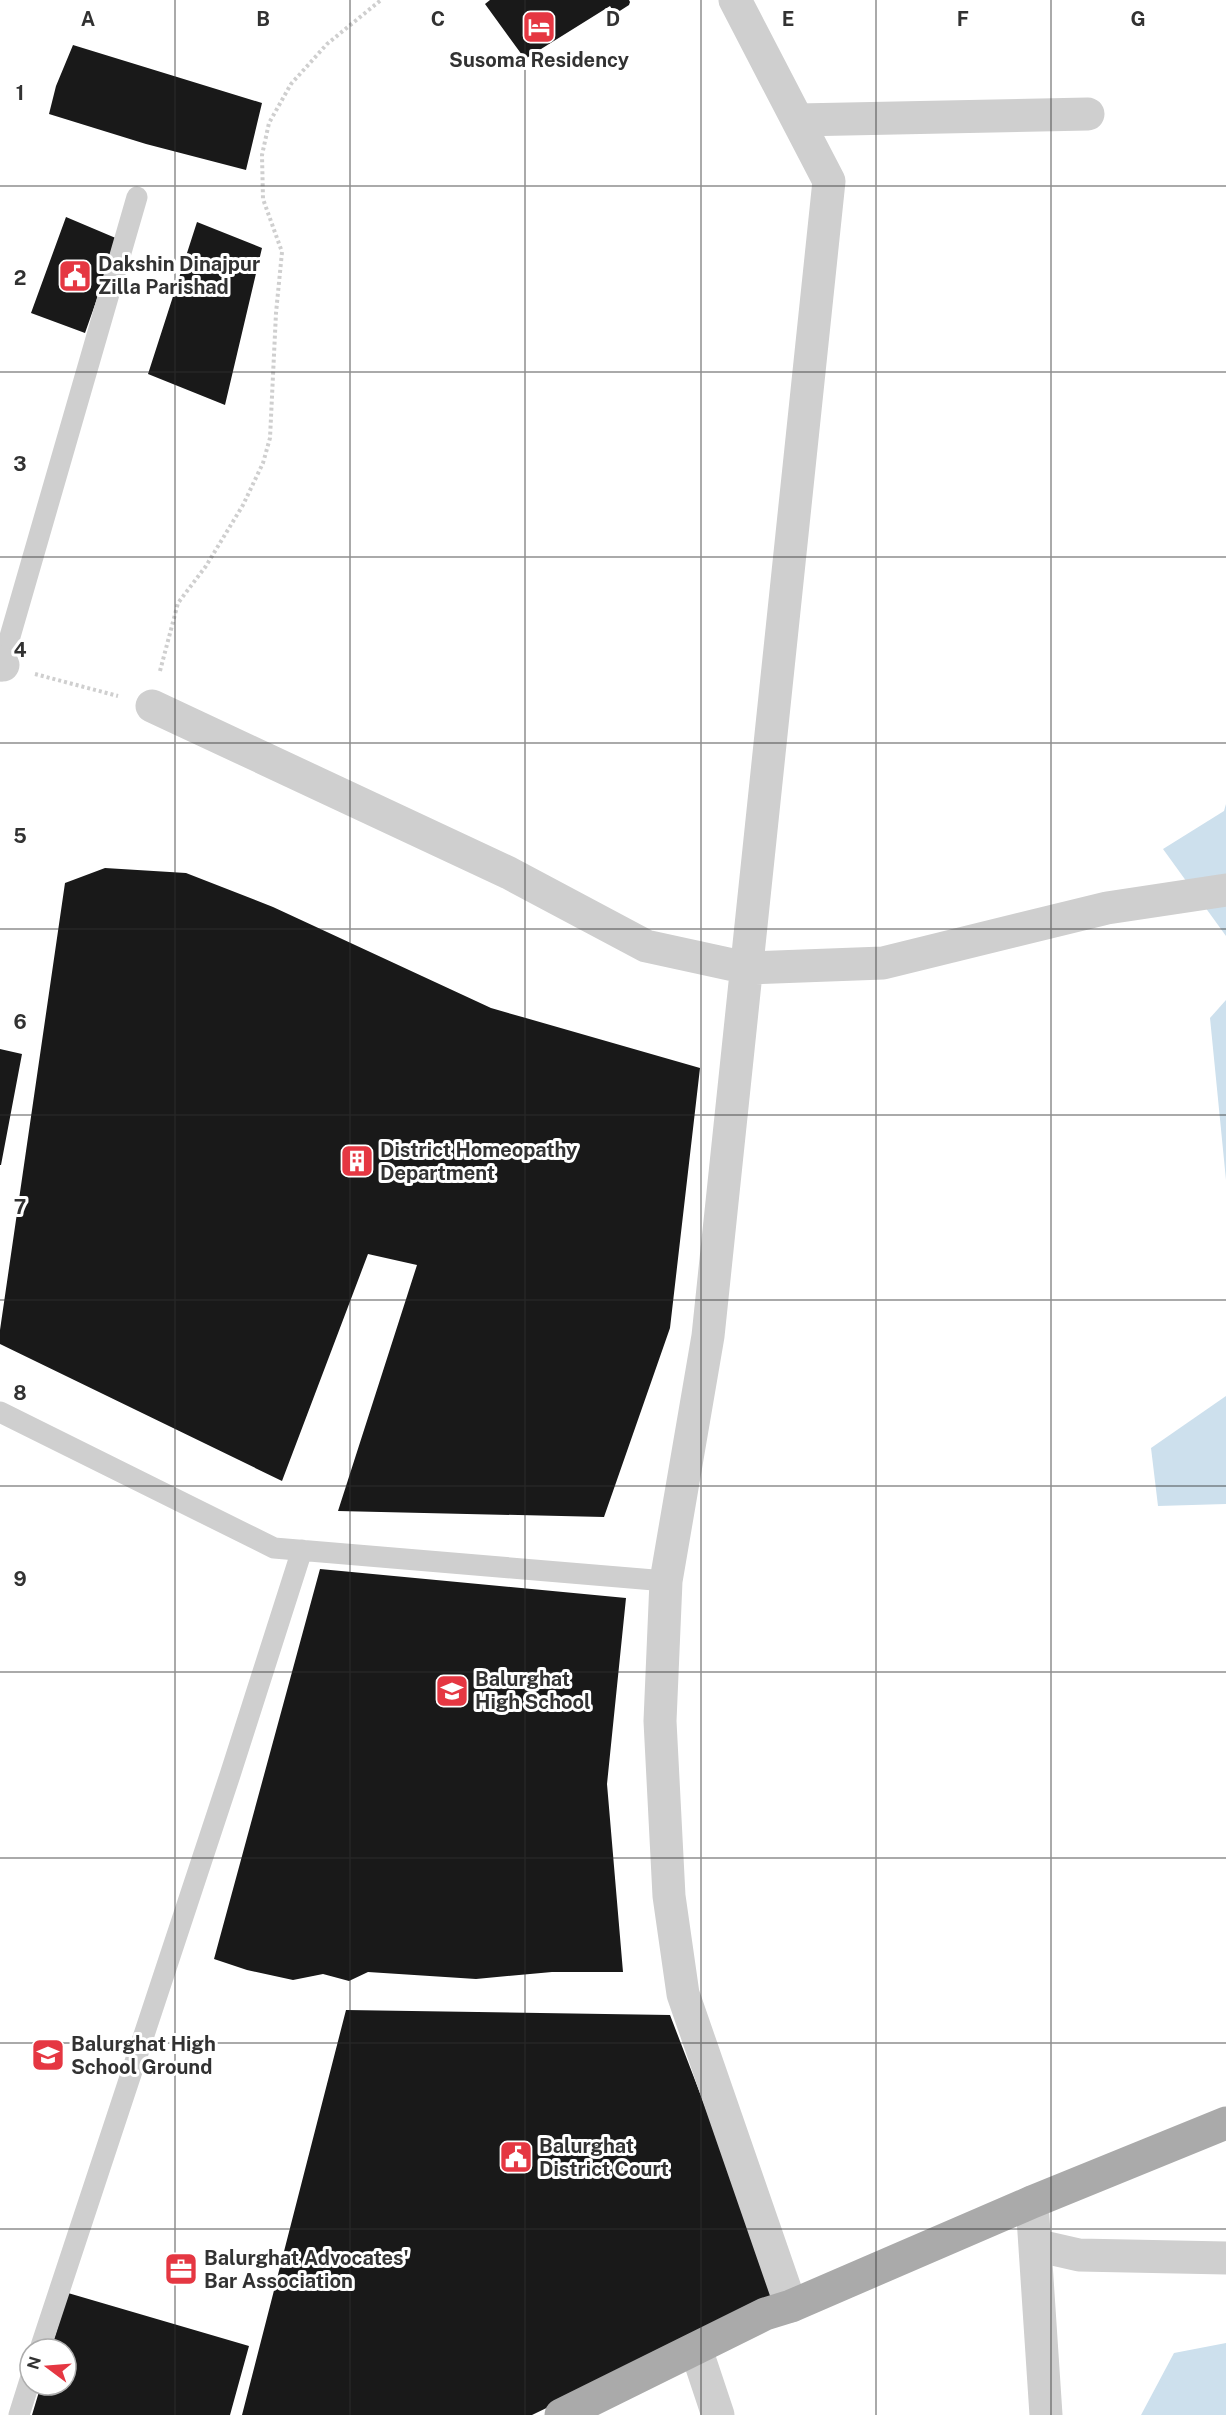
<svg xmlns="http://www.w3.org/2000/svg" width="1226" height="2415" font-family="'Public Sans',sans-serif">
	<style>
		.water { fill: #cde0ed }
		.building { fill: #191919 }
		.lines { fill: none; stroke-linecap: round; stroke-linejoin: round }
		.path { stroke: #cfcfcf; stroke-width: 4; stroke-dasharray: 3 3; stroke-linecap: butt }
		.lane { stroke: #cfcfcf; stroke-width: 21 }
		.street { stroke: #cfcfcf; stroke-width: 33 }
		.primary { stroke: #aaa; stroke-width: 33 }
		.grid { fill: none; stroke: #323232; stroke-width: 1.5; stroke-opacity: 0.55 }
		.labels { text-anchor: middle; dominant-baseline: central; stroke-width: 6; stroke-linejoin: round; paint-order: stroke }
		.poi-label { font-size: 20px; font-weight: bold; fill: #323232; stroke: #fff; text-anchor: start }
		.grid-label { font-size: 20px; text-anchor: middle; font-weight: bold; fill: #323232; stroke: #fff; stroke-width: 6; stroke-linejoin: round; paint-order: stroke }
	</style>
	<rect width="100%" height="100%" fill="#fff"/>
	<!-- water -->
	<path class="water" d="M1226,804v132l-63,-87 61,-38z
		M1226,1000v180l-16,-162z
		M1226,1396v108l-68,2 -7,-58z
		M1226,2343v72h-85l33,-62z"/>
	<!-- building -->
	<path class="building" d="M490,0h139l1,2 -1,3 -14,9 -5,-8 -85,53 -40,-55z
		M73,45l189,58 -16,67 -100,-26 -97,-30 7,-28z
		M66,217l52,22 -33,94 -54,-20z
		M197,222l65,26 -37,157 -77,-31z
		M105,868l81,5 87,34 218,101 209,60 -30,260 -66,189 -266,-6 79,-246 -49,-11 -86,227 -282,-137v-14l65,-447z
		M0,1049l22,5 -21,111h-1z
		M320,1569l306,29 -19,186 16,188h-71l-76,7 -108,-7 -19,9 -26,-7 -30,6 -46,-10 -33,-11z
		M346,2010l324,5 109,284 -121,55 -126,61h-290z
		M68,2293l181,53 -19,69h-198l9,-30h25v-36h-15z"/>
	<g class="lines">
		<!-- path -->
		<path class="path" d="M160,671l18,-68 28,-37 37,-61 20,-42 7,-25 6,-125 6,-61 -19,-53 -1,-44 7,-32 22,-39 36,-40 54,-44
			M35,674l83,22"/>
		<!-- lane -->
		<path class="lane" d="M0,671l137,-474
			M0,1412l274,136 392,33
			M40,2349l190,-574 72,-225
			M19,2415l11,-35"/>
		<!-- street -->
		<path class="street" d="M735,0l94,181 -121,1155 -42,245 -6,140 9,175 14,98 108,312
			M798,120l290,-6
			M0,662l3,3
			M152,706l357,167 137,73 101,22 136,-5 224,-55 119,-18
			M1032,2202l14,213
			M1035,2245l44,10 147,3
			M696,2349l22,66"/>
		<!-- primary -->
		<path class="primary" d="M561,2415l204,-101 26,-8 241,-104 194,-79"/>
	</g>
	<!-- grid -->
	<path class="grid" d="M175,0v2415M350,0v2415M525,0v2415M701,0v2415M876,0v2415M1051,0v2415M0,186h1226M0,372h1226M0,557h1226M0,743h1226M0,929h1226M0,1115h1226M0,1300h1226M0,1486h1226M0,1672h1226M0,1858h1226M0,2043h1226M0,2229h1226"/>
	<!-- icons -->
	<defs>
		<g id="hotel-square" transform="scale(1.725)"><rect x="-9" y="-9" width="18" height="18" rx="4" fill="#e53742" stroke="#fff"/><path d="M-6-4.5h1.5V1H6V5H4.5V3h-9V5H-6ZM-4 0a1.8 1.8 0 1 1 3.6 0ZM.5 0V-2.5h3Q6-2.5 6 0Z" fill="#fff"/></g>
		<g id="civic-square" transform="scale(1.725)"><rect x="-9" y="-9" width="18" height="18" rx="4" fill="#e53742" stroke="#fff"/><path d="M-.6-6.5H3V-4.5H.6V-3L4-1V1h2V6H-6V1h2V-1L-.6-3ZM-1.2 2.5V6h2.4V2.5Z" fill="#fff"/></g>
		<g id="building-square" transform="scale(1.725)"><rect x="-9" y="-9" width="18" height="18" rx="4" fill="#e53742" stroke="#fff"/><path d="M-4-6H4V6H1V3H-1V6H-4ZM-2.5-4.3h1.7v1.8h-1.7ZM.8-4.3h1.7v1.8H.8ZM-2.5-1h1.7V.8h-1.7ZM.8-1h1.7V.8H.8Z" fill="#fff"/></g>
		<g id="school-square" transform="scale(1.725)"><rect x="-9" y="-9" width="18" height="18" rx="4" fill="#e53742" stroke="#fff"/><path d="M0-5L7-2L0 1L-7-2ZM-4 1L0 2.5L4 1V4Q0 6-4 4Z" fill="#fff"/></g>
		<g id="office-square" transform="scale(1.725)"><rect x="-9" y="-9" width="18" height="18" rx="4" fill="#e53742" stroke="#fff"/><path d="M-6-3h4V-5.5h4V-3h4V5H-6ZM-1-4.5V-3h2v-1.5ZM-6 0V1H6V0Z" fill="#fff"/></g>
	</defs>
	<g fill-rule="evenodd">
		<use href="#hotel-square" x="539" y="27"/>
		<use href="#civic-square" x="75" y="276"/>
		<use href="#building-square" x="357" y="1161"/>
		<use href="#school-square" x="452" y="1691"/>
		<use href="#school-square" x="48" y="2055"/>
		<use href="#civic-square" x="516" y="2157"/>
		<use href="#office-square" x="181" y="2269"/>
	</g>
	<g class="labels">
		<!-- poi labels -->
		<g class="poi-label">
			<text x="539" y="60" text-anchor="middle">Susoma Residency</text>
			<text x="98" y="264">Dakshin Dinajpur<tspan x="98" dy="23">Zilla Parishad</tspan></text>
			<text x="380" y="1150">District Homeopathy<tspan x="380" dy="23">Department</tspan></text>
			<text x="475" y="1679">Balurghat<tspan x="475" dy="23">High School</tspan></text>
			<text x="71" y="2044">Balurghat High<tspan x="71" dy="23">School Ground</tspan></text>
			<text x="539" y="2146">Balurghat<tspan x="539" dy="23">District Court</tspan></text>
			<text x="204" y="2258">Balurghat Advocates'<tspan x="204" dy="23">Bar Association</tspan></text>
		</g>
	</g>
	<g class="grid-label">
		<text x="88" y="26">A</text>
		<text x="263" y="26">B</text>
		<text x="438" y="26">C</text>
		<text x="613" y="26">D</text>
		<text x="788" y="26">E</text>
		<text x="963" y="26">F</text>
		<text x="1138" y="26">G</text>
		<text x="20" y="100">1</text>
		<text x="20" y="285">2</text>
		<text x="20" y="471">3</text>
		<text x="20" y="657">4</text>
		<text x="20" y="843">5</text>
		<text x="20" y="1029">6</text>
		<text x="20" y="1214">7</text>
		<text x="20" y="1400">8</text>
		<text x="20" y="1586">9</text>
	</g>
	<!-- north arrow -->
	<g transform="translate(48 2367) rotate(286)"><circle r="28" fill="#ffffff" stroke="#adadad" stroke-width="1.5"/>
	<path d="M0-4.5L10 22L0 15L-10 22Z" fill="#e53742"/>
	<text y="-9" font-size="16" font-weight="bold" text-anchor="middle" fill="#323232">N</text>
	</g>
</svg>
